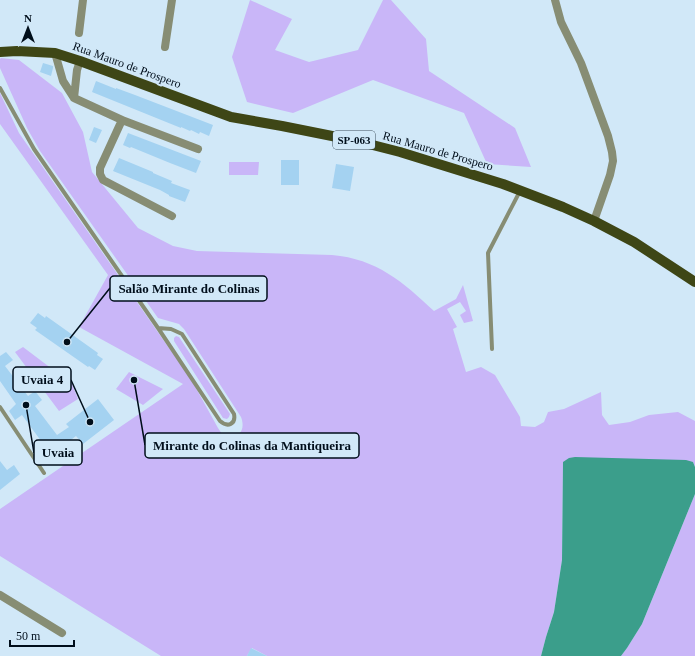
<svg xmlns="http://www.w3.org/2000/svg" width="695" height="656" font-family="'Times New Roman',serif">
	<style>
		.green { fill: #c9b6f8 }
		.water { fill: #3b9e8b }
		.building { fill: #a4d2f1 }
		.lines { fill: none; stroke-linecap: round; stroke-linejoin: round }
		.service { stroke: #878d74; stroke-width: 4 }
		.minor { stroke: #878d74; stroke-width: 8 }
		.primary { stroke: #3e4616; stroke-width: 10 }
		.labels { text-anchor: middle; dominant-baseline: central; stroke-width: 4; stroke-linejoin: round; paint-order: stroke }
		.shield { fill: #d1e8f8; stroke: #3f4f5d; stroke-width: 1 }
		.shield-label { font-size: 11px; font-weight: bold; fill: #000e1b }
		.street-label { font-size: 12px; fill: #000e1b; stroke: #d1e8f8 }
		.leader { fill: none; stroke: #000e1b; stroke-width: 1.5 }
		.callout-dot { fill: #000e1b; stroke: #d1e8f8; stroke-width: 1.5 }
		.callout { fill: #d1e8f8; stroke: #000e1b; stroke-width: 1.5 }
		.callout-label { font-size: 13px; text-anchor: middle; font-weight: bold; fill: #000e1b }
	</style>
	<rect width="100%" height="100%" fill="#d1e8f8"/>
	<!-- green -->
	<path class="green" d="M250,0l42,19 -17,31 34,12 49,-12 25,-50h8l35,39 3,32 86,57 16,39 -44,-3 -23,-51 -91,-33 -80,33 -46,-11 -15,-45z
		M1,58l18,2 43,33 21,39 9,40 46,56 35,18 24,5 135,4c45,4 71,27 102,56l22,-12 7,-14 10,36 -9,2 -4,-8 6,-4 -6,-9 -13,7 10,18 -4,2 13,43 15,-5 14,8 25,42 1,9 14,1 9,-5 4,-10 16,-3 37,-17 1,23 7,10 21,-3 19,-7 29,-3 17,9v46l-2,-5h-130l-1,98 -8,52 -8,25 -5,19h-274l-15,-8 -5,8h-86l-161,-100v-47l183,-125 -104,-57 29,-52 -108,-151v-31l19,40 173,248 26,47 6,9c15,3 22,-7 17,-20l-57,-88 -5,-5 -21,-6 -118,-167 -13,-23 -27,-60v-9z
		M229,162h30l-1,13h-29z
		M176,336l3,1 51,77 -1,3 -2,2 -4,-1 -49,-77v-3z
		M23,347l49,37 6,15 -19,12 -44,-59z
		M129,372l34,17 -20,16 -27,-16z
		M695,494v162h-74l6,-8 15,-24z"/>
	<!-- water -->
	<path class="water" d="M575,457l111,3 7,2 2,5v27l-53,130 -15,24 -6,8h-80l5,-19 8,-25 8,-52 1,-98 6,-4z"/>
	<!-- building -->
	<path class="building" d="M43,63l10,3v2l-2,8 -11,-4z
		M96,81l20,8v-1l19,7 78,30 -4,11 -9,-4 -1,2 -8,-4 -1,1 -9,-4v1l-89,-36z
		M94,127l8,3 -6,13 -7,-3z
		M128,133l73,28 -5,12 -26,-10 -39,-16 -1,1 -7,-3z
		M119,158l34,14v1l19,8 -1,2 19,7 -5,12 -16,-6v-1l-9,-5 -47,-19z
		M281,160h18v25h-18z
		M336,164l18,3 -4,24 -18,-3z
		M38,313l7,5 1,-2 52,37 -1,2 6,4 -8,11 -6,-4 -1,1 -53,-37 2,-2 -7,-5z
		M6,352l7,8 -8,6 23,30 7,-5 7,9 -7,6 22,29 12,-8 -3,-3 32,-25 16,21 -31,24 -7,-8 -31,24 -7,-10 6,-5 -22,-30 -7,5 -6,-9 7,-7 -16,-23v-25z
		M0,461l7,9 7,-5 6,9 -20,16z
		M251,648l16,8h-20z"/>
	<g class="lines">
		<!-- service -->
		<path class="service" d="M0,88l34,61 124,179 62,93c8,7 16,3 14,-7l-52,-80 -11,-5 -13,-1
			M492,349l-4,-96 32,-62
			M0,407l44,66"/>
		<!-- minor -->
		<path class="minor" d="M555,0l6,22 20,41 27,73 4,16 1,9 -3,14 -16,46
			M79,33l4,-33
			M165,47l7,-47
			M55,53l8,28 11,17 48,22 76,29
			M74,98l3,-28 3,-9
			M122,120l-22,48v6l3,6 69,36
			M0,595l62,38"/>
		<!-- primary -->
		<path class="primary" d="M0,52l17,-1 38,2 25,8 151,56 51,9 75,15 43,11 103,32 60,23 31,14 40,21 61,40"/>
	</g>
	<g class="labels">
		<!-- shield labels -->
		<rect class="shield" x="333" y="131" width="42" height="18" rx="3"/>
		<g class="shield-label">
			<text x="354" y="140">SP-063</text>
		</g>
		<!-- street labels -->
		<g class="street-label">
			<text transform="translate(127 65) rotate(20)">Rua Mauro de Prospero</text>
			<text transform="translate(438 151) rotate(16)">Rua Mauro de Prospero</text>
		</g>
	</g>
	<!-- callouts -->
	<path class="leader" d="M67 342L110 288M90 422L71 380M134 380L145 445M26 405L34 453"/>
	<g class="callout-dot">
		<circle cx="67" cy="342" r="4"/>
		<circle cx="90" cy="422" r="4"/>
		<circle cx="134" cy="380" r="4"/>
		<circle cx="26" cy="405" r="4"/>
	</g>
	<g class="callout">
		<rect x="110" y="276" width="157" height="25" rx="4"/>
		<rect x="13" y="367" width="58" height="25" rx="4"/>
		<rect x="145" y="433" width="214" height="25" rx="4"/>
		<rect x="34" y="440" width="48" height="25" rx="4"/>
	</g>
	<g class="callout-label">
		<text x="189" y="293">Salão Mirante do Colinas</text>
		<text x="42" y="384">Uvaia 4</text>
		<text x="252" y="450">Mirante do Colinas da Mantiqueira</text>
		<text x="58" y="457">Uvaia</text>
	</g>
	<!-- north arrow -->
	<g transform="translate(28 28)" stroke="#d1e8f8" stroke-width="3" paint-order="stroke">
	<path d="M0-3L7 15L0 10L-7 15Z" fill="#000e1b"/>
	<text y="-6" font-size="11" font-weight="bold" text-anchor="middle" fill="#000e1b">N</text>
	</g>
	<!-- scale -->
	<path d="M10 640v6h64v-6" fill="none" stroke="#000e1b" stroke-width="2"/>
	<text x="16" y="640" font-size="12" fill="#000e1b" stroke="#d1e8f8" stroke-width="3" paint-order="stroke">50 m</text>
</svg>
